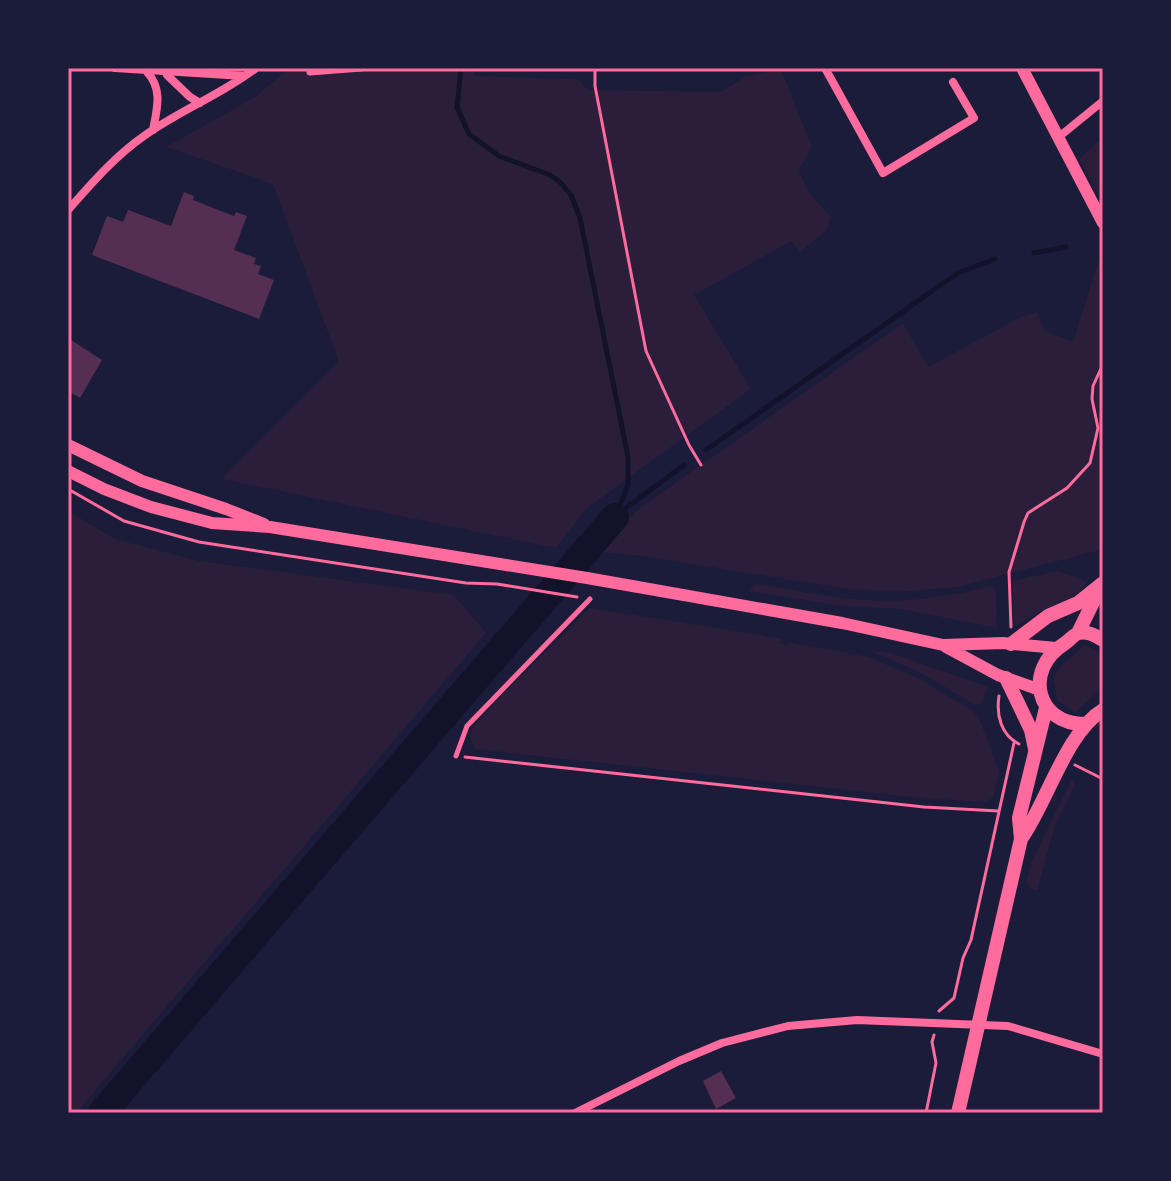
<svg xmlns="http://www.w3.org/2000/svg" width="1171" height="1181" font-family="'PT Sans Narrow',sans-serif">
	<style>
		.green { fill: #2a1e3b }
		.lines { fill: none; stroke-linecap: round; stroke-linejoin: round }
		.stream { stroke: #12122b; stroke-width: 5 }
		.river { stroke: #12122b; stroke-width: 28 }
		.building { fill: #542f53 }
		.path { stroke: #ff6b9d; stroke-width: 3 }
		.service { stroke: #ff6b9d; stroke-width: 5 }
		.pedestrian { stroke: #ff6b9d; stroke-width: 7 }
		.minor { stroke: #ff6b9d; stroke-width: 8 }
		.tertiary { stroke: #ff6b9d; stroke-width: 12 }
		.secondary { stroke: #ff6b9d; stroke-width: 14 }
		.neatline { fill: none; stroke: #ff6b9d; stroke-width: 3 }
	</style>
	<rect width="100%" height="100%" fill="#1b1b3a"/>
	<!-- green -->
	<path class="green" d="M290,68h184v8l104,3 10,11 133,2 24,-15 36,-8 31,78 -13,23 8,20 24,27 -4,13 -27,22 -8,-11 -98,54 57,94 -164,119 -31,40 -334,-69 117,-117 -66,-178 -107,-37 89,-50z
		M1103,137v66l-24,-44z
		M1103,257v288l-3,5 -143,37 -49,4 -54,-1 -211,-34 -45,-4 39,-42 266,-187 25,44 93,-50 16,-5 8,19 28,11 26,-83z
		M68,511l47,28 84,22 255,34 32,38 -410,480h-8z
		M1059,571l28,11c-11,18 -26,18 -44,28 -10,5 -18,12 -29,17l-2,-46z
		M754,584c32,4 65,12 97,15 48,5 94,-1 140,-13l5,4 1,38 -95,-19 -58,-3 -95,-15z
		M590,608l170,27 21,4 -1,4 7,2 1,-3 81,15 51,22 53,32 6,7 20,53 -6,27 -8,4 -65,-4 -445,-49 -5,-13 2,-8 32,-35z
		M1084,645l12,5 7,7v31l-28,24 -17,-11 -5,-21c5,-17 21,-22 31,-35z
		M871,651l20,2 97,34 -6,16 -7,2 -52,-31z
		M1072,779l3,6 -20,41 -18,65 -7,-3 -4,-7 6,-20z"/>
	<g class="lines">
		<!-- stream -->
		<path class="stream" d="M461,68l-4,39 12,27 30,22 51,19 10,7 11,13 9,23 48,239v28l-13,32
			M1034,253l32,-6
			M706,450l252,-177 37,-14
			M619,513l65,-48"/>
		<!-- river -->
		<path class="river" d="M102,1113l513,-596"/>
	</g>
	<!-- building -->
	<path class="building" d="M184,192l10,4 -1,4 41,16 2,-4 11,4 -13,34 22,8 -2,6 7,2 -3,8 16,6 -15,39 -167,-64 15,-39 16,6 5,-12 43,16z
		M68,338l34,22 -22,38 -12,-7z
		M721,1071l15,27 -20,11 -13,-28z"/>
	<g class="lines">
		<!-- path -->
		<path class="path" d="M595,68v18l51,265 43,94 12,20
			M68,489l56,32 75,21 267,41 31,1 80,13
			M1011,627l-2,-55 15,-50 4,-9 39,-25 23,-25 8,-35 -6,-29 1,-13 10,-22
			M999,696c-3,19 2,39 20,48
			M465,757l459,50 74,4
			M1075,765l28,14
			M939,1011l15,-13 9,-40 8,-18 43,-197
			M926,1113l10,-50 -4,-21 2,-7"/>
		<!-- service -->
		<path class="service" d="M456,756l11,-30 123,-127"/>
		<!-- pedestrian -->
		<path class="pedestrian" d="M310,72l51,-4"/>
		<!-- minor -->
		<path class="minor" d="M115,68l129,8
			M825,68l58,105 91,-55 -21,-36
			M147,72c16,17 10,37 6,58
			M167,75l23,22 10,6
			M1060,136l43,-35
			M68,210c23,-26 47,-54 76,-74 36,-26 77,-41 112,-68
			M575,1113l104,-52 43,-18 66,-17 69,-6 151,6 95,28"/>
		<!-- tertiary -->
		<path class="tertiary" d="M1022,68l81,155
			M68,445l74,36 84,28 38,15
			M68,471l36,18 47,18 61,16 58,4 317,51 255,45 101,22 60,-2 53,5
			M946,647l52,28 42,15"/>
		<!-- secondary -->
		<path class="secondary" d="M1078,633l21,-43
			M1011,644l37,-28 30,-13 25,-20
			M1006,678l25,52 4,19
			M1085,724c-50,0 -61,-55 -21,-80 5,-3 10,-10 15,-11 9,-2 17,3 24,7
			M1021,839l-2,-21 27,-110
			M958,1113l63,-274c26,-36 45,-107 82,-129"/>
	</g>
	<!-- border -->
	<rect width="1171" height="1181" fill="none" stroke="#1b1b3a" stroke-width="140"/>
	<rect x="70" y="70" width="1031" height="1041" class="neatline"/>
</svg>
